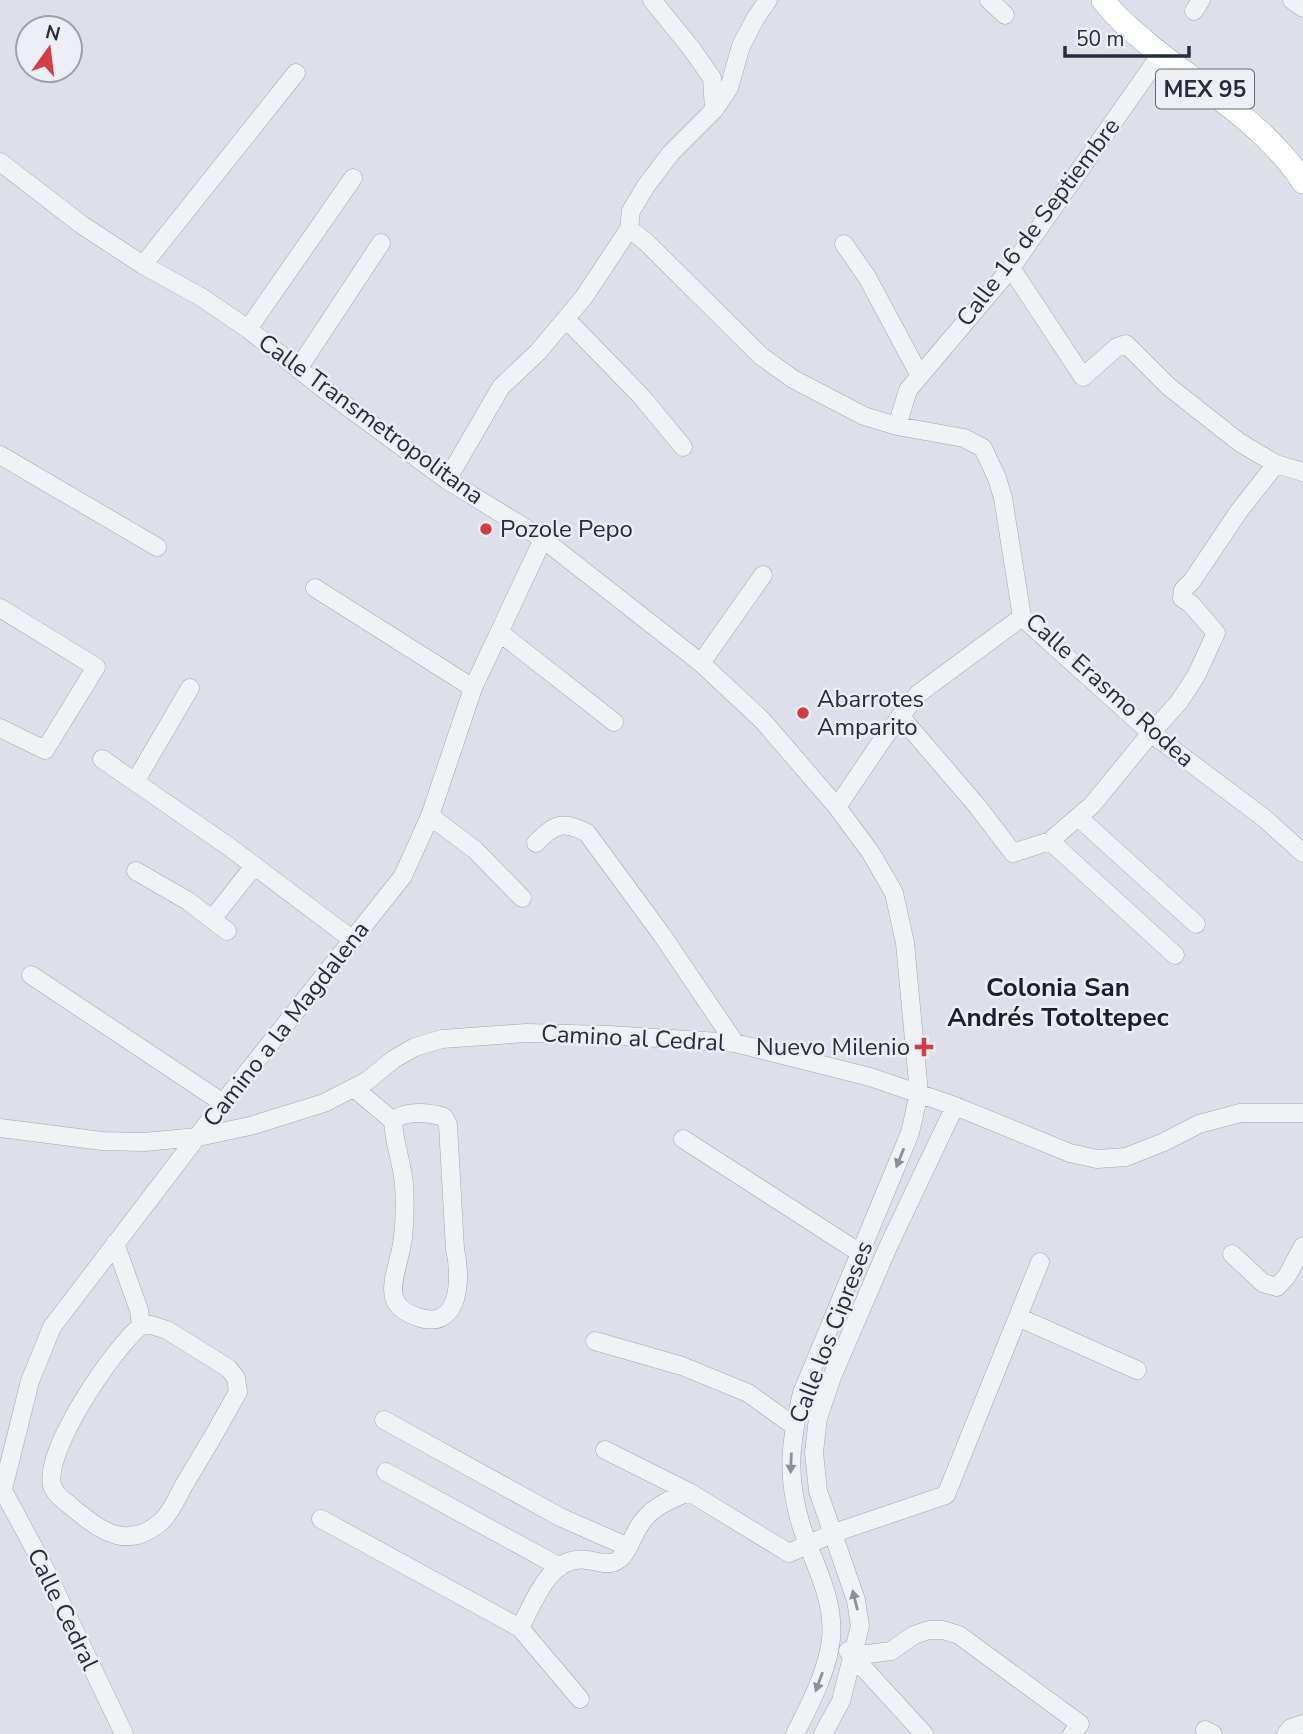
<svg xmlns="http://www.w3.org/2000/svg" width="1303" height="1734" font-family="'Nunito Sans',sans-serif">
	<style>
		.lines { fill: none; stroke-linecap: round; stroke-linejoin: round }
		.minor-casing { stroke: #a2a7b2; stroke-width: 19 }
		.major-casing { stroke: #9ca3b4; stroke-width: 24 }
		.minor { stroke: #f0f2f6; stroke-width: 18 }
		.major { stroke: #fff; stroke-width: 23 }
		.oneway { fill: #8b909a }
		.poi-dot { fill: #d33c44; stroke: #edeff5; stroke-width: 2.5 }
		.labels { text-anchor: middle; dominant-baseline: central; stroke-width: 5; stroke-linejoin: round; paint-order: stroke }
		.shield { fill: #edeff5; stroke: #626776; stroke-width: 2 }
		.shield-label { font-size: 23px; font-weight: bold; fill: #262d3f }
		.street-label { font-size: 24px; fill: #262d3f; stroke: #edeff5 }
		.poi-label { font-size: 24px; fill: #262d3f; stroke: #edeff5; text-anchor: start }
		.neighbourhood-label { font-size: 26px; font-weight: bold; fill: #191e30; stroke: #edeff5 }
	</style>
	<rect width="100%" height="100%" fill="#dde0e8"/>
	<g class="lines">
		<!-- minor casing -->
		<g class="minor-casing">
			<path id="minor" d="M652,0l39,48 21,30 2,32
				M989,0l16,15
				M1292,0l11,8
				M1194,11l7,-11
				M0,162l82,63 61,40 58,32 47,32 77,61 122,90 96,59 158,124 62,58 74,86 34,46 23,40 11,50 14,150 -9,40 -108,260c-12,51 -16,82 -1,132 12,38 34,73 30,114 -4,34 -21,65 -36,95
				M629,229l16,12 116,115 32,23 71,37 33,10 67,12 19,10 14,30 6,20 19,119 129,116 113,85 39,35
				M844,244l23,33 53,99
				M143,265l153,-192
				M1011,268l72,109 34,-30 9,-3 42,42 71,56 37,22 27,8
				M566,319l75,77 42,51
				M248,329l105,-151
				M298,369l83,-126
				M897,426l11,-36 103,-122 150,-214
				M0,455l157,92
				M447,480l54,-93 37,-35 46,-55 45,-68 2,-18 15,-25 25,-33 43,-43 15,-22 12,-42 14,-27 13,-19
				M315,588l158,100
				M0,608l96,59 -51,83 -45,-22
				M499,632l115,90
				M701,663l62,-88
				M900,716l78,91 35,46 37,-12 42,-36 59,-72 28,-31 17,-26 20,-43 -25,-29 -9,-6 1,-8 9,-9 47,-70 37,-47
				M102,759l126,87 125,94
				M135,782l55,-94
				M837,807l48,-71 33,-42 104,-77
				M430,816l45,34 47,48
				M1078,817l118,107
				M1050,841l125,114
				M536,843c18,-19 27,-23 51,-10l75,102 73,108
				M136,871l52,30 39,30
				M213,918l41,-52
				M31,975l192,128
				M354,1088l39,33c1,22 9,41 11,63 1,17 1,36 -1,53 -1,18 -15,48 -8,63 3,8 12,13 20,16 45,18 47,-37 40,-67l-7,-124 -4,-8c-15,-5 -39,-7 -51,4
				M0,1128l102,13 42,1 54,-5 52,-11 74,-23 43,-22 27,-22 21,-12 27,-8 84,-6 83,2 126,8 135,34 85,29 115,47 27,6 29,-2 38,-15 35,-18 41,-11h63
				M683,1139l177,114
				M115,1243l24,67 2,16c-27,21 -97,124 -89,159 2,9 14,17 21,23 29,24 55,43 89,13 9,-9 16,-25 22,-36 19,-31 37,-62 54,-93l-2,-14 -8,-10 -61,-38 -16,-5 -10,1
				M1232,1254l31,29 14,4 10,-11 16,-30
				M1018,1317l119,53
				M595,1341l87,25 66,27 46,33
				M384,1420l176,97 68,30
				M605,1450l84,42
				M386,1472l174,95
				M0,1485l41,76 83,173
				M3,1489l27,-108 22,-54 171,-224 180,-227 27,-60 43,-128 70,-149
				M321,1519l199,109
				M848,1651l76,83
				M853,1656l38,-5 23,-16 15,-5h14l16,5 121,89 -8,10
				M580,1699l-60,-71c14,-26 30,-74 67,-68 10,1 22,7 31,0 10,-7 14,-22 20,-32 10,-19 32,-29 51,-36l100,61 45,-20 112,-38 94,-233
				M1205,1730l8,4
				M823,1734l18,-33 19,-75 -4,-26 -38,-109 -4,-39 4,-34 14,-41 56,-130 67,-141
				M1286,1734l5,-6 12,-4"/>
		</g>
		<!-- major casing -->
		<g class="major-casing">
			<path id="major" d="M1103,0c14,19 33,34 51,49 49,39 115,79 149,133"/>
		</g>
		<!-- minor -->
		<use href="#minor" class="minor"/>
		<!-- major -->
		<use href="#major" class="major"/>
	</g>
	<!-- one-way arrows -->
	<defs><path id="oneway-solid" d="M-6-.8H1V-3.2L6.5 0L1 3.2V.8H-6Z" transform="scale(1.75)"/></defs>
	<g class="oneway">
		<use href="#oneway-solid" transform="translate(900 1158) rotate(112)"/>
		<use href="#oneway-solid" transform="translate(791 1463) rotate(92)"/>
		<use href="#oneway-solid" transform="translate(855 1600) rotate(-104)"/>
		<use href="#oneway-solid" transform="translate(819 1682) rotate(110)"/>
	</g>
	<!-- markers -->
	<g class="poi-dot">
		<circle cx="486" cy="529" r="7"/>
		<circle cx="803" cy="713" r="7"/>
		<path d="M920.5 1036.5h7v7h7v7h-7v7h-7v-7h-7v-7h7z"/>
	</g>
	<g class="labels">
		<!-- shield labels -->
		<rect class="shield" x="1156" y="69.5" width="98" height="39" rx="5"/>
		<g class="shield-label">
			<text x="1205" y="89">MEX 95</text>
		</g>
		<!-- street labels -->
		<g class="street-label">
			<text transform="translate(1038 222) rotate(-53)">Calle 16 de Septiembre</text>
			<text transform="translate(371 419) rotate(36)">Calle Transmetropolitana</text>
			<text transform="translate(1110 690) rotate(42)">Calle Erasmo Rodea</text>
			<text transform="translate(286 1024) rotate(-52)">Camino a la Magdalena</text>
			<text transform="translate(633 1038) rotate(3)">Camino al Cedral</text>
			<text transform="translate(831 1332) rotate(-69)">Calle los Cipreses</text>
			<text transform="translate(63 1609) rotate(64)">Calle Cedral</text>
		</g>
		<!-- poi labels -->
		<g class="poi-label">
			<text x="500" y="529">Pozole Pepo</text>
			<text x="817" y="699">Abarrotes<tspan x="817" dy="28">Amparito</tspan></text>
			<text x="910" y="1047" text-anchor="end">Nuevo Milenio</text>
		</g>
		<!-- neighbourhood labels -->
		<g class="neighbourhood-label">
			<text x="1058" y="987">Colonia San<tspan x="1058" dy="30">Andrés Totoltepec</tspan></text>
		</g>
	</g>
	<!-- north arrow -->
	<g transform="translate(49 49) rotate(14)"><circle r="33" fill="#edeff5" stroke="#9da1ac" stroke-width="2"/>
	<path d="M0-5L12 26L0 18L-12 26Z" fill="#d33c44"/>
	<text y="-10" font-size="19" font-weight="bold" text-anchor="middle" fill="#262d3f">N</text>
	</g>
	<!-- scale -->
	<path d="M1065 46v10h124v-10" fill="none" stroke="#262d3f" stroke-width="3.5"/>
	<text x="1076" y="46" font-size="21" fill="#262d3f" stroke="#edeff5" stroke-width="5" paint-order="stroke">50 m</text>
</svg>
